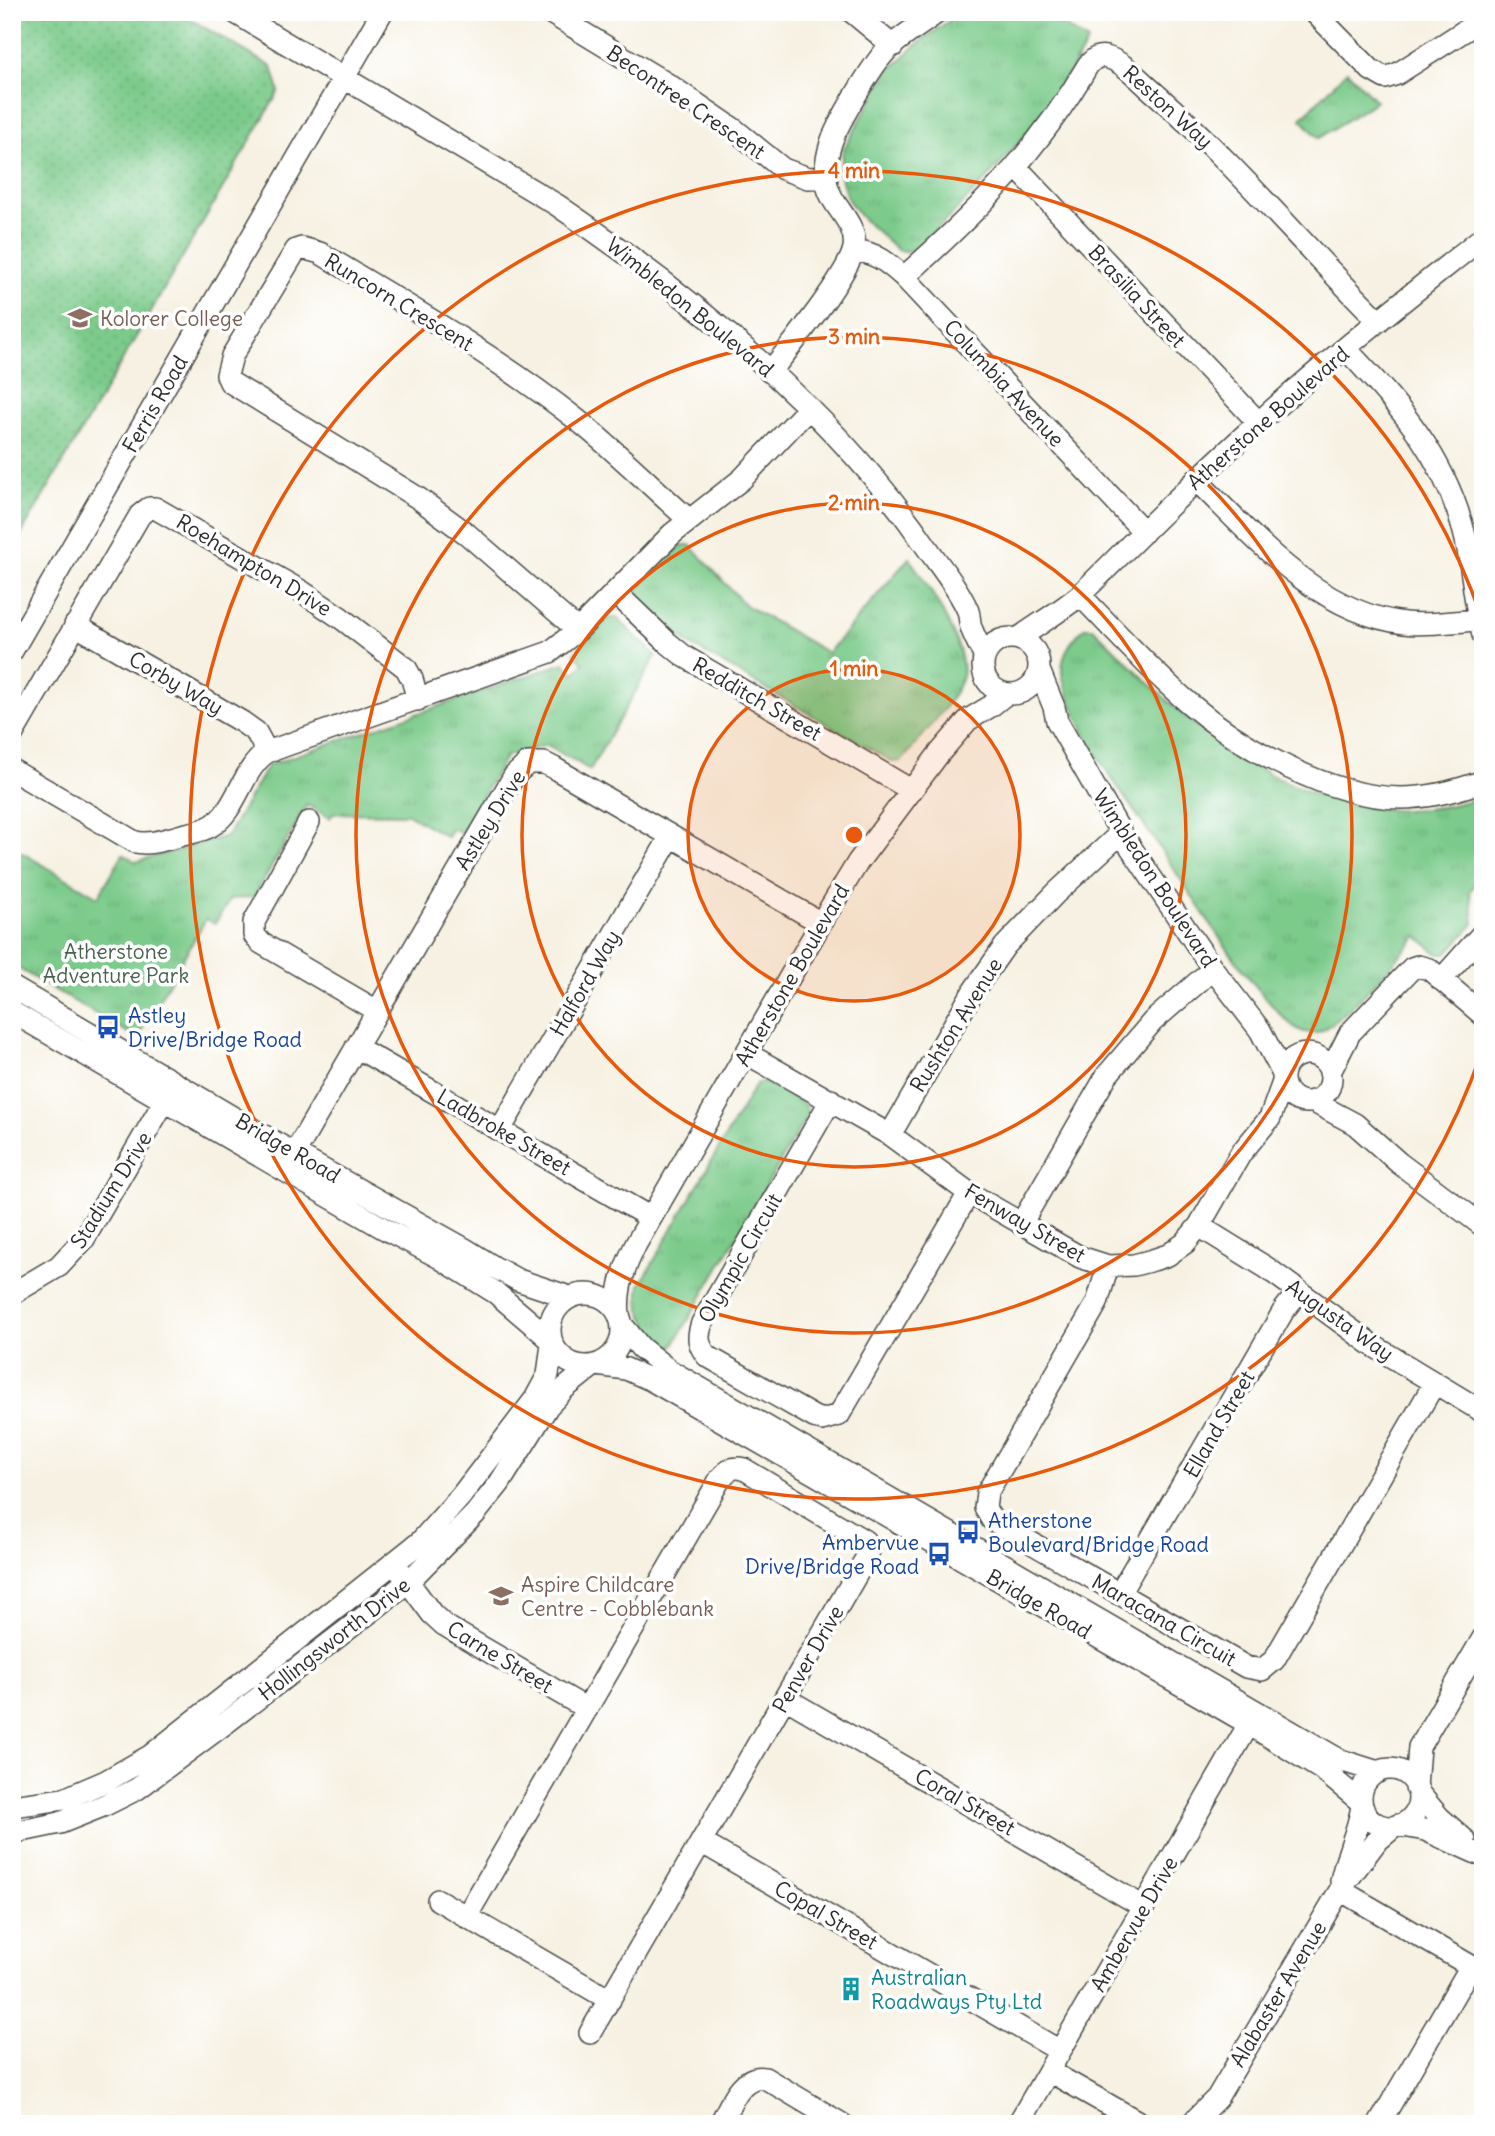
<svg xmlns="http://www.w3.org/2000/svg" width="1495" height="2136" font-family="Delius,sans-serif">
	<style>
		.grass { fill: url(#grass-dots); stroke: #547b5b; stroke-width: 2 }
		.park { fill: url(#park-tufts); stroke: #547b5b; stroke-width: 2 }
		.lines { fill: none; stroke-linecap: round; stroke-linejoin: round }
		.minor-casing { stroke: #494946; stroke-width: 24 }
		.minor { stroke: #fff; stroke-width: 21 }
		.ring { fill: none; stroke: #e8590c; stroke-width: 3.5 }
		.labels { text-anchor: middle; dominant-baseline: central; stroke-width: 7; stroke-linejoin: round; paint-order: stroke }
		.street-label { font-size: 21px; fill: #2b2b2b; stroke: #fff }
		.education-label { font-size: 21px; fill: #785e54; stroke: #fff; text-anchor: start }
		.park-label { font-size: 21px; fill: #47634d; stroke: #fff }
		.transit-label { font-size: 21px; fill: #164399; stroke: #fff; text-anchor: start }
		.culture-label { font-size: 21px; fill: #0d838f; stroke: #fff; text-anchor: start }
		.centre { fill: #e8590c; stroke: #fff; stroke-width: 3.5 }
		.ring-label { font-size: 21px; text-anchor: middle; font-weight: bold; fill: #e8590c; stroke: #fff; stroke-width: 7; stroke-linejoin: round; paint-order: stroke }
	</style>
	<defs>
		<pattern id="grass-dots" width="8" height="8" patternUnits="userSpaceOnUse" patternTransform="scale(1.75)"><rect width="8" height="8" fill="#7ccb8b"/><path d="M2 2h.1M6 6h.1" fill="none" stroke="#6bae78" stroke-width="1.8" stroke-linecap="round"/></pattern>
		<pattern id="park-tufts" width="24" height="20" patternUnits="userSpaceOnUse" patternTransform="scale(1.75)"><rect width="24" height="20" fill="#7ccb8b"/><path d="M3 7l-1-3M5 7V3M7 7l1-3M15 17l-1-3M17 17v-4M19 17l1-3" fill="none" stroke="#6bae78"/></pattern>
	</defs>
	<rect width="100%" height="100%" fill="#fff"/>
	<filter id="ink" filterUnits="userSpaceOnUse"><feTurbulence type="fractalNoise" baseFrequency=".0143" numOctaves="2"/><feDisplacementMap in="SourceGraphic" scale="14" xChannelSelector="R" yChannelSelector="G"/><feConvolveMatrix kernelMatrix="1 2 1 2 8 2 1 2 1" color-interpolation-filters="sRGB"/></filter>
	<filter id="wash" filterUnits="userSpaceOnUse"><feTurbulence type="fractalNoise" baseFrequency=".00686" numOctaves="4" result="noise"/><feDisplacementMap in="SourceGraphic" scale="28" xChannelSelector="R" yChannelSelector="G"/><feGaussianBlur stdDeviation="1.57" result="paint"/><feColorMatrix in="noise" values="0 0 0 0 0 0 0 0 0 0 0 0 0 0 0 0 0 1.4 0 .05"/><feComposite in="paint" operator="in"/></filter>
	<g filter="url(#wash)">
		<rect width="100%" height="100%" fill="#f6f1e2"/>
		<!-- grass -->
		<path class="grass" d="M12,12h166l94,55 7,24 -267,459z"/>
		<!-- park -->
		<path class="park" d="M961,12h81l46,29c-48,87 -102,142 -174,210h-15l-38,-34 -13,-17 -8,-25 3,-25 45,-79 32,-29z
			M1347,71l29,30 -57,37 -18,-19z
			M682,545h8l55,60 83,48 81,-95c17,24 59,88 53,118 -6,24 -44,64 -60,85l-9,1 -206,-119 -48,-46 -1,-9z
			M608,618h9l39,38 -66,114 -43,-25 -41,11 -45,77 -9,-5 -5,9 -39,-23 -75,-1 -3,5 -23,-13 -53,92 -24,2 -15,25 -9,-5 -69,119 -125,-73v-118l86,50 25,-43 13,8 91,-26 41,-71 296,-102 10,11 10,-11 -10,-10z
			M1084,628h9c33,32 65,66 100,95 80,66 188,111 290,73v79l-13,16 4,33 -28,30h-8l-21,-18c-18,20 -80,95 -103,97 -11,1 -21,-6 -28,-13 -50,-50 -89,-118 -129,-176 -31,-46 -68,-92 -87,-145 -3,-8 -7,-17 -8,-25 -1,-20 9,-33 22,-46z
			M765,1082l40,23 3,9 -136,234c-21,-17 -38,-34 -32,-63l116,-201z"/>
	</g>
	<g filter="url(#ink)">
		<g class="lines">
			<!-- minor casing -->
			<g class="minor-casing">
				<path id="minor" d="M234,12l323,193c135,92 278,207 371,344 13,19 31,40 40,62 2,5 1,11 3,16 3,10 9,19 13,29
					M549,12l120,73 66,45 48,39 25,9 19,-1
					M852,12l41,34
					M1314,12l57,58 14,8 12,-4 86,-55
					M1017,168l242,255
					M854,250c22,3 33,12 50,27l240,255
					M904,277c73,-65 135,-127 184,-212 6,-6 9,-10 18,-8 19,5 36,26 51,38 79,70 147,151 222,226
					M1346,349c56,59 101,110 120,191 7,32 8,64 17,95
					M770,372c19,-23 80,-100 84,-124 4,-25 -22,-40 -27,-63 -3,-13 0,-29 4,-42 6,-19 42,-79 55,-92 15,-15 35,-26 52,-39
					M1196,480c60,58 120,132 208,143 23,3 51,-2 75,-3
					M615,592l53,51 16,13 227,134
					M1080,595c36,37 71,76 110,109 53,45 139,93 210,94 29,0 56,-7 83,-17
					M75,625l167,97 14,10 11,20
					M578,630l-111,-96 -49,-36 -188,-116 -3,-7 5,-19 64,-106 6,-2 18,5c87,52 176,103 256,166 39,31 75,67 112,100
					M983 666a28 28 0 1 1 56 0a28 28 0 1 1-56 0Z
					M1019,638c21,-15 42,-27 61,-43 58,-58 116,-116 177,-171 72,-65 150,-126 226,-187
					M12,651l370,-639
					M1039,670l15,37 3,14 64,112 92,136 47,61 23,44
					M12,735l128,-220 9,-7h6l146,83 40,27 65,50 6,11 6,21
					M12,770l123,72c15,3 29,-2 44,-6 10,-3 22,-4 32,-10 27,-16 30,-56 56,-74l283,-100 28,-22 94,-96 70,-55 67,-71
					M309,822l-55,100v13l7,8 116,68
					M1441,980l42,-47
					M12,987l283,167 170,95 29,18 24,13 51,17
					M12,1012l371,216 57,30 56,35 54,46
					M356,1047l295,171
					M746,1053l144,82 79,58 24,14 87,50 28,9 26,-1 19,-5 15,-5 17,-12 14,-17 42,-73 29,-35 13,-36
					M1283 1078a24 24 0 1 1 48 0a24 24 0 1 1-48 0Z
					M1330,1072l20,-39 62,-65 6,-2 11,3 54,46
					M831,1100l-129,223c-5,14 -4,22 5,33l107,61 8,3 17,-5 130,-222
					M1312,1101l43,23 44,39 84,63
					M500,1130l171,-294
					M890,1135l84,-145 31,-44 51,-53 65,-60
					M285,1170l229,-394 14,-13h16l10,5 267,155
					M1021,1224l86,-149 46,-54 60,-52
					M1199,1226l68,42 105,77 111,67
					M1108,1266l-11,37 -110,190 -2,15 7,12 254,147 16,3 12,-10 160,-276
					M550 1330a36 36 0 1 1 72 0a36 36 0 1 1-72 0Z
					M12,1294l47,-28 25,-27 81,-139
					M619,1315c-3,-26 6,-49 17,-71l185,-321 37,-61 80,-107 30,-35 23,-14 15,-12
					M622,1325l19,23 28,22 671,390 38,12
					M597,1365l29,4 25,11 598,344 72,45 40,33
					M400,1571l32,43 12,11 143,84
					M1119,1594l165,-284 15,-19
					M785,1698l359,209
					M1361 1798a29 29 0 1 1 58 0a29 29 0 1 1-58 0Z
					M1416,1788l3,-41 64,-109
					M1418,1792l21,25 26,23
					M12,1806l52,-7 42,-18 44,-25 270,-214 41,-46 74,-97 13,-24 4,-31
					M1398,1825l27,5 58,26
					M12,1833l48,-10 45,-18 32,-16 90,-67 151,-116 33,-27 64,-65 24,-30 49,-78 17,-18 29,-23
					M701,1842l359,209
					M1341,1881c5,-26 17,-49 21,-75
					M1340,1890l143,83
					M438,1900l172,100
					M466,1917l254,-438c8,-9 12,-13 24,-10l121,72 4,10 -4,9 -275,473
					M1049,2071l93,53
					M720,2124c10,-18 21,-51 45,-46l77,46
					M1018,2124l231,-400
					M1191,2124l26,-26 123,-208 36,-48 18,-15
					M1379,2124l92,-158"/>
			</g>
			<!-- minor -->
			<use href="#minor" class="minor"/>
		</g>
	</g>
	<!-- distance rings -->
	<circle cx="854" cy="835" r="166" fill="#e8590c" fill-opacity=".12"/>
	<g class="ring">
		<circle cx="854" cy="835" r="166"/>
		<circle cx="854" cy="835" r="332"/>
		<circle cx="854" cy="835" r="498"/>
		<path d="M1482 1051A664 664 0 1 1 1482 619"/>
	</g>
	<!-- icons -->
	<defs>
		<g id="school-bare" transform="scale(1.89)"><path d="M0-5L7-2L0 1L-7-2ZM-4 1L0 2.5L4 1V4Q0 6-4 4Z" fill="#8d6e63" stroke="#fff" stroke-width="2.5" paint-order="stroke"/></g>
		<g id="bus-bare" transform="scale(1.89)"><path d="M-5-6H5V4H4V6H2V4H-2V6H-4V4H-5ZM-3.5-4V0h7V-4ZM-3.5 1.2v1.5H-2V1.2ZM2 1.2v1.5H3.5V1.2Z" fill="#1a4fb4" stroke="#fff" stroke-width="2.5" paint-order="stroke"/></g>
		<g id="building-bare" transform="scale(1.89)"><path d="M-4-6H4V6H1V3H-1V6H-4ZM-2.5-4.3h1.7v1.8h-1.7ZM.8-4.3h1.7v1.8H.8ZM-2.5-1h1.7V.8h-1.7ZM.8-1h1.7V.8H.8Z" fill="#0f9aa8" stroke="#fff" stroke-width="2.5" paint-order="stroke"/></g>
	</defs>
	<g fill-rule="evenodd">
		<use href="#school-bare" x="80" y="318"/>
		<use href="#bus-bare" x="108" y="1027"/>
		<use href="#bus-bare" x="968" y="1532"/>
		<use href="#bus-bare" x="939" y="1554"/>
		<use href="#school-bare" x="501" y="1596"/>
		<use href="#building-bare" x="851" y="1989"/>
	</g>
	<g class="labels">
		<!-- street labels -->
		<g class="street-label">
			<text transform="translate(686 102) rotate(34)">Becontree Crescent</text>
			<text transform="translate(1168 107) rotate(42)">Reston Way</text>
			<text transform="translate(1137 296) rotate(47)">Brasilia Street</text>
			<text transform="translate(399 302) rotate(31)">Runcorn Crescent</text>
			<text transform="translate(690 307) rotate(39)">Wimbledon Boulevard</text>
			<text transform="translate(1004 383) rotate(47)">Columbia Avenue</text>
			<text transform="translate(155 404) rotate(-60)">Ferris Road</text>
			<text transform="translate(1268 418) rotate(-41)">Atherstone Boulevard</text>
			<text transform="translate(254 565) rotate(31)">Roehampton Drive</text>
			<text transform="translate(176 683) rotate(30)">Corby Way</text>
			<text transform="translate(757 699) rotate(30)">Redditch Street</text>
			<text transform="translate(490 820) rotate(-58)">Astley Drive</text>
			<text transform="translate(1155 878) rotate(57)">Wimbledon Boulevard</text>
			<text transform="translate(792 975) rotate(-60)">Atherstone Boulevard</text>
			<text transform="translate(585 983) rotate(-60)">Halford Way</text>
			<text transform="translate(956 1025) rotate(-58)">Rushton Avenue</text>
			<text transform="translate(504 1132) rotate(30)">Ladbroke Street</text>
			<text transform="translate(288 1148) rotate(30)">Bridge Road</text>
			<text transform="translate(111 1190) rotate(-58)">Stadium Drive</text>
			<text transform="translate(1025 1223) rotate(30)">Fenway Street</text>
			<text transform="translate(740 1258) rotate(-60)">Olympic Circuit</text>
			<text transform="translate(1340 1320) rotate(35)">Augusta Way</text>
			<text transform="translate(1219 1424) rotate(-60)">Elland Street</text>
			<text transform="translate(1039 1604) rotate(30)">Bridge Road</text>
			<text transform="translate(1164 1620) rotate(30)">Maracana Circuit</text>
			<text transform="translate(334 1639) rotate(-38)">Hollingsworth Drive</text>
			<text transform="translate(500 1657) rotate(31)">Carne Street</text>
			<text transform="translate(808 1659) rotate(-60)">Penver Drive</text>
			<text transform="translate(965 1802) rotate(30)">Coral Street</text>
			<text transform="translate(826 1915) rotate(30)">Copal Street</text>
			<text transform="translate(1134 1924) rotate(-60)">Ambervue Drive</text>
			<text transform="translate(1278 1994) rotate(-59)">Alabaster Avenue</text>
		</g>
		<!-- education labels -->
		<g class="education-label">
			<text x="100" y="318">Kolorer College</text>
			<text x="521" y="1584">Aspire Childcare<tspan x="521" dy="24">Centre - Cobblebank</tspan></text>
		</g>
		<!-- park labels -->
		<g class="park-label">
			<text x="116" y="951">Atherstone<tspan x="116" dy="24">Adventure Park</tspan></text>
		</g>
		<!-- transit labels -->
		<g class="transit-label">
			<text x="128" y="1015">Astley<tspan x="128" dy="24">Drive/Bridge Road</tspan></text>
			<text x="988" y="1520">Atherstone<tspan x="988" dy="24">Boulevard/Bridge Road</tspan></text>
			<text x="919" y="1542" text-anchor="end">Ambervue<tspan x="919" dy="24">Drive/Bridge Road</tspan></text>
		</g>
		<!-- culture labels -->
		<g class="culture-label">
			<text x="871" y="1977">Australian<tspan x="871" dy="24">Roadways Pty Ltd</tspan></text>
		</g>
	</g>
	<circle cx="854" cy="835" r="10" class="centre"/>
	<g class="ring-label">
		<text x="854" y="178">4 min</text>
		<text x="854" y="344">3 min</text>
		<text x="854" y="510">2 min</text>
		<text x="854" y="676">1 min</text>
	</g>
	<!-- margin -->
	<rect width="1495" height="2136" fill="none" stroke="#fff" stroke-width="42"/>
</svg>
